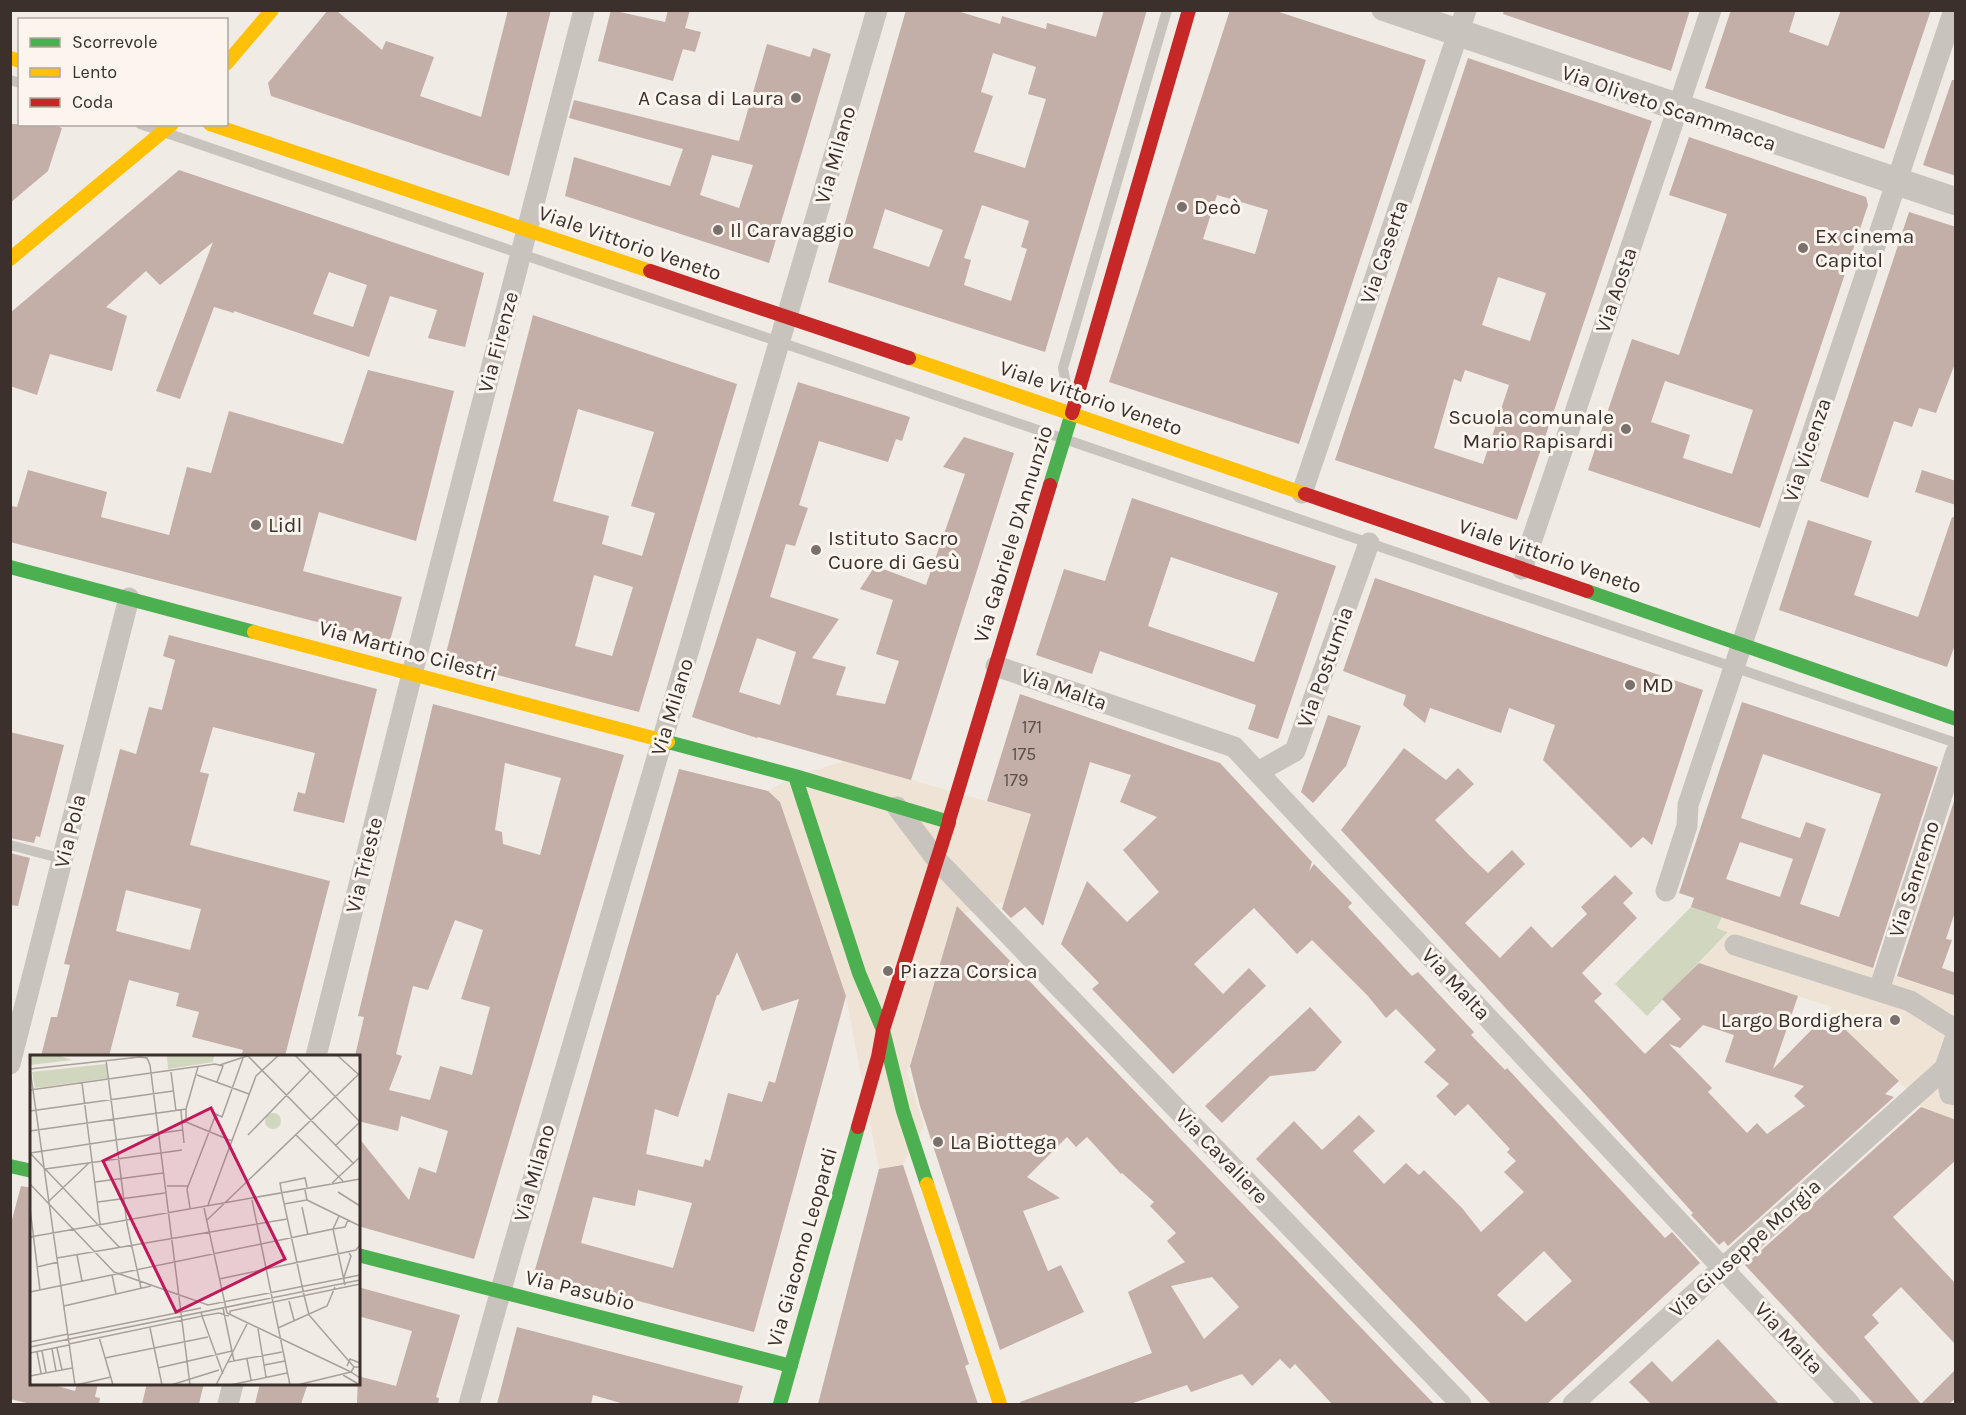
<svg xmlns="http://www.w3.org/2000/svg" width="1966" height="1415" font-family="Karla,sans-serif">
	<style>
		.green { fill: #d1d6bf }
		.plaza { fill: #eee3d5 }
		.building { fill: #c3afa7; fill-rule: evenodd }
		.lines { fill: none; stroke-linecap: round; stroke-linejoin: round }
		.lane { stroke: #c9c3be; stroke-width: 10 }
		.street { stroke: #c9c3be; stroke-width: 21 }
		.fast { stroke: #4caf50; stroke-width: 14 }
		.slow { stroke: #ffc107; stroke-width: 14 }
		.jam { stroke: #c62828; stroke-width: 14 }
		.poi-dot { fill: #7a716c; stroke: #fbf5ee; stroke-width: 2 }
		.labels { text-anchor: middle; dominant-baseline: central; stroke-width: 6; stroke-linejoin: round; paint-order: stroke }
		.number-label { font-size: 18px; fill: #5d504a }
		.poi-label { font-size: 21px; fill: #3b302b; stroke: #fbf5ee; text-anchor: start }
		.street-label { font-size: 21px; fill: #3b302b; stroke: #fbf5ee }
		.inset-road { fill: none; stroke: #a8a09b; stroke-width: 1.5 }
		.view { fill: #c2185b; fill-opacity: 0.15; stroke: #c2185b; stroke-width: 3 }
		.inset-edge { fill: none; stroke: #3b302b; stroke-width: 3 }
	</style>
	<rect width="100%" height="100%" fill="#f0ebe5"/>
	<!-- green -->
	<path class="green" d="M1691,907l31,10 -5,11 11,4 -81,84 -32,-32z"/>
	<!-- plaza -->
	<path class="plaza" d="M845,761l186,53 -27,88 -49,13 -48,158 17,53 -22,39 -23,4 -33,-173 -66,-194 -12,-11 27,-15z
		M1722,917l233,79v124l-31,-11 -25,-28 -71,-68 4,-6 -133,-44 29,-31 -11,-4z"/>
	<!-- building -->
	<path class="building" d="M328,10h8l46,40 4,-9 48,16 -14,39 61,21 27,-107h43l-42,166 -238,-80 -3,-13z
		M611,10l54,12 3,-12h22l-5,18 16,4 -6,20 -12,-3 -10,32 -75,-20z
		M906,10h48l46,14 2,-8 44,13 1,-6 49,14 8,-27h43l-102,342 -217,-70zM993,53l43,14 -8,27 18,5 -21,69 -51,-16 19,-56 -12,-4zM982,205l47,16 -8,26 6,2 -16,52 -47,-16 7,-25 -7,-2zM885,209l58,21 -14,37 -56,-19z
		M1230,10h43l153,50 -127,384 -190,-62zM1217,195l51,15 -13,44 -52,-15z
		M1504,10h186l-19,61 -168,-57z
		M1731,10h65l-7,22 39,14 13,-36h90l-47,139 -179,-61z
		M767,44l43,13 3,-9 18,6 -62,209 -204,-67 9,-39 96,29 13,-37 -114,-31 5,-18 165,41zM712,155l41,10 -14,43 -39,-13z
		M1468,58l184,63 -135,399 -182,-60zM1498,277l48,16 -16,48 -48,-16zM1465,370l44,15 -26,79 -49,-16 20,-69 7,3z
		M1952,80h4v96l-33,-11z
		M10,124h40l12,4 -14,43 -38,32z
		M1689,137l177,60 2,8 -108,323 -172,-58 44,-131 47,16 48,-141 -58,-19zM1665,381l88,29 -21,64 -49,-16 7,-23 -39,-13z
		M179,170l305,103 -19,74 -37,-9 9,-28 -47,-14 -21,61 -135,-46v2l-20,-6 -34,92 -24,-8 57,-149 -53,43 -14,-14 -40,36 21,9 -15,55 -62,-17 -13,41 -27,-9v-73zM329,272l38,13 -14,42 -40,-13z
		M1909,212l47,15v134l-20,52 -17,-5 -7,19 -18,-6 -26,77 -48,-17z
		M533,315l204,69 -98,328 -195,-51zM578,409l76,23 -23,74 24,7 -13,43 -40,-12 7,-28 -56,-15zM594,575l39,12 -21,69 -37,-10z
		M368,370l86,21 -38,150 -97,-29 -16,59 99,26 -12,44 -380,-99v-36l7,1 11,-37 79,22 -6,25 68,18 18,-68 24,6 18,-62 114,33z
		M798,382l112,35 -8,24 -6,-2 -8,23 -69,-21 -20,64 9,3 -13,38 -9,-2 -16,53 69,22 -27,39 34,9 -10,28 49,9 14,-43 -23,-7 17,-54 -33,-11 15,-23 51,19 39,-111 -22,-7 21,-30 50,16 -103,327 -153,-43 -1,1 -65,-21zM757,638l39,14 -16,53 -41,-13z
		M1922,470l34,11v24l-41,-13z
		M1132,498l204,68 -58,173 -30,-10 8,-24 -156,-54 -8,23 -56,-19 28,-86 41,12zM1171,557l107,36 -24,69 -106,-36z
		M1952,517l4,1v124l-9,25 -168,-57 29,-90 64,21 -18,54 64,22z
		M1375,578l328,112 -51,155 -9,-8 -12,11 -88,-88 12,-35 -46,-17 -8,25 -71,-25 -5,15 -22,-18 3,-10 -63,-24z
		M169,635l208,54 -33,134 -51,-12 5,-19 7,2 10,-41 -102,-26 -13,45 9,2 -19,71 140,36 -45,175h-44l2,-6 -51,-13 7,-25 -23,-6 3,-13 -50,-13 -20,76h-68l10,-39h6l13,-52 -6,-1 56,-215 16,5 13,-47 13,3 13,-50 -12,-4zM126,890l75,19 -11,41 -74,-19z
		M1020,694l200,69 92,99 -3,9 5,-7 38,39 -4,4 64,69 6,-4 56,60 -3,3 34,35 2,-2 158,170 7,-6 28,31 -153,141h-56l-235,-245 38,-38 28,29 37,-35 16,16 -22,20 31,33 22,-21 13,12 5,-5 38,38 19,24 43,-40 -20,-20 12,-11 -9,-9 3,-3 -42,-45 -13,12 -19,-20 13,-12 -25,-22 12,-12 -40,-41 -10,9 -19,-23 -55,-55 -15,14 -43,-46 -60,56 29,30 26,-26 17,18 -93,88 -81,-85 7,-6 -38,-39 26,-63 40,41 32,-30 -36,-42 34,-33 -37,-15 11,-27 -41,-13 -47,164 -18,-19 -14,11 -9,-9 29,-95 -44,-13zM1544,1251l28,30 -46,41 -29,-27z
		M1742,702l196,65 -65,201 -182,-61 3,-9 -15,-5zM1763,754l118,40 -42,123 -39,-13 26,-75 -20,-7 -6,16 -59,-20zM1740,842l53,17 -13,38 -54,-18z
		M433,704l191,51 -150,504 -116,-33v-89l51,63 10,-33 17,6 12,-42 -47,-15 -3,15 -40,-10v-65h-3l9,-39 -6,-1zM505,763l56,15 -21,77 -37,-11 -1,-12 -7,-2zM455,920l28,10 -22,69 29,8 -18,68 -32,-9 -10,34 -41,-10 13,-34 -6,-2 17,-68 15,4z
		M1328,715l33,11 -15,40 -33,37 -12,-11z
		M10,732l54,13 -24,92 -4,-1 -2,7 -24,-5z
		M1404,748l42,32 12,-12 16,16 -39,36 35,36 18,17 24,-23 13,14 -60,59 35,35 31,-32 21,22 35,-34 -6,-7 34,-32 18,18 -10,10 14,15 -55,55 20,21 -8,7 51,53 36,-35 -19,-20 37,-36 99,33 -25,73 55,-56 71,68 -14,13 9,3 -166,149 -4,-5 -5,4 -28,-30 2,-2 -107,-118 -245,-265zM1703,1025l31,10 -9,27 79,24 -10,10 11,10 -38,28 -10,-11 -10,10 -39,-41 4,-4 -43,-44 11,4z
		M679,769l89,22 12,11 66,194 -92,336 -220,-59zM737,952l25,59 37,-12 -24,84 -6,-2 -7,21 -34,-9 -18,68 -5,-2 -2,8 -57,-13 9,-45 23,8 39,-122h2zM638,1190l54,13 -19,65 -92,-25 12,-46 42,9z
		M1956,795v114l-10,30 6,1 -10,28 14,5v23l-59,-20z
		M10,853l20,5 -12,48 -8,-1z
		M957,906l58,60 419,438h-102l-37,-40 -5,5 -10,-10 -28,27 -10,-12 -51,18 -4,-7 -57,19h-109l-1,-2 132,-49 -24,-61 57,-30 -18,-21 9,-8 -26,-27 4,-4 -32,-29 -1,1 -34,-37 -11,10 -9,-10 -40,40 33,21 -37,13 25,60 13,-6 23,47 -84,38 -80,-244 -10,-40zM1212,1277l27,30 -35,32 -33,-53z
		M1310,1007l32,35 -27,29 -45,5 -48,47 -17,-17z
		M1921,1107l35,13v40l-63,57 63,67v61l-55,-58 -29,28 7,8 -15,14 57,67 35,-35v29l-7,6h-75l-129,-139z
		M903,1165l66,199 -4,2 13,38h-160l61,-235z
		M21,1186l11,2v195h15l28,8 2,-8h21l-3,14 5,1 -1,6h-68l-21,-5v-172z
		M358,1287l102,28 -24,82 3,1 -1,6h-81l1,-28 38,10 16,-55 -54,-15z
		M517,1327l226,59 -5,18h-114l-31,-9 -2,9h-94z
		M1718,1339l61,65h-131l2,-1 -21,-21 23,-21 20,21z
		M147,1383h57l-5,21h-57z
		M260,1383h48l-7,21h-46z"/>
	<g class="lines">
		<!-- lane -->
		<path class="lane" d="M1419,10l537,182
			M10,80l10,3
			M140,124l1816,619
			M1068,394l-5,-26 104,-358
			M10,845l53,14"/>
		<!-- street -->
		<path class="street" d="M1382,10l574,195
			M1302,493l164,-483
			M1522,569l189,-559
			M996,666l238,81 616,657
			M1258,772l37,-21 74,-208
			M897,807l40,53 524,544
			M1666,891l21,-65 1,-21 266,-795
			M1735,945l175,56 46,29
			M1879,990l77,-238
			M1956,1036l-11,32 5,26 6,1
			M316,1056l96,-382 172,-664
			M10,1064l119,-466
			M228,1404l5,-20
			M469,1404l43,-153 365,-1241
			M1573,1404l163,-148 209,-188"/>
		<!-- fast -->
		<path class="fast" d="M1050,485l22,-72
			M10,567l244,65
			M1587,591l369,128
			M668,742l127,34 154,46v-2
			M795,776l64,197 24,57 20,81 24,73
			M10,1166l22,5
			M358,1255l433,111
			M780,1404l78,-277"/>
		<!-- slow -->
		<path class="slow" d="M10,58l10,3
			M226,64l46,-54
			M210,124l440,147
			M10,259l162,-135
			M909,358l396,136
			M254,632l414,110
			M927,1184l73,220"/>
		<!-- jam -->
		<path class="jam" d="M650,271l259,87
			M1072,413l117,-403
			M1305,494l282,97
			M949,820l101,-335
			M858,1127l20,-70 5,-27 66,-208"/>
	</g>
	<!-- markers -->
	<g class="poi-dot">
		<circle cx="796" cy="98" r="6"/>
		<circle cx="1182" cy="207" r="6"/>
		<circle cx="718" cy="230" r="6"/>
		<circle cx="1803" cy="248" r="6"/>
		<circle cx="1626" cy="429" r="6"/>
		<circle cx="256" cy="525" r="6"/>
		<circle cx="816" cy="550" r="6"/>
		<circle cx="1630" cy="685" r="6"/>
		<circle cx="888" cy="971" r="6"/>
		<circle cx="1895" cy="1020" r="6"/>
		<circle cx="938" cy="1142" r="6"/>
	</g>
	<g class="labels">
		<!-- number labels -->
		<g class="number-label">
			<text x="1032" y="727">171</text>
			<text x="1024" y="754">175</text>
			<text x="1016" y="780">179</text>
		</g>
		<!-- poi labels -->
		<g class="poi-label">
			<text x="784" y="98" text-anchor="end">A Casa di Laura</text>
			<text x="1194" y="207">Decò</text>
			<text x="730" y="230">Il Caravaggio</text>
			<text x="1815" y="236">Ex cinema<tspan x="1815" dy="24">Capitol</tspan></text>
			<text x="1614" y="417" text-anchor="end">Scuola comunale<tspan x="1614" dy="24">Mario Rapisardi</tspan></text>
			<text x="268" y="525">Lidl</text>
			<text x="828" y="538">Istituto Sacro<tspan x="828" dy="24">Cuore di Gesù</tspan></text>
			<text x="1642" y="685">MD</text>
			<text x="900" y="971">Piazza Corsica</text>
			<text x="1883" y="1020" text-anchor="end">Largo Bordighera</text>
			<text x="950" y="1142">La Biottega</text>
		</g>
		<!-- street labels -->
		<g class="street-label">
			<text transform="translate(1669 108) rotate(19)">Via Oliveto Scammacca</text>
			<text transform="translate(835 155) rotate(-74)">Via Milano</text>
			<text transform="translate(630 243) rotate(19)">Viale Vittorio Veneto</text>
			<text transform="translate(1384 252) rotate(-71)">Via Caserta</text>
			<text transform="translate(1616 290) rotate(-71)">Via Aosta</text>
			<text transform="translate(498 342) rotate(-75)">Via Firenze</text>
			<text transform="translate(1091 398) rotate(19)">Viale Vittorio Veneto</text>
			<text transform="translate(1807 450) rotate(-71)">Via Vicenza</text>
			<text transform="translate(1013 534) rotate(-73)">Via Gabriele D'Annunzio</text>
			<text transform="translate(1550 556) rotate(19)">Viale Vittorio Veneto</text>
			<text transform="translate(408 651) rotate(15)">Via Martino Cilestri</text>
			<text transform="translate(1325 667) rotate(-70)">Via Postumia</text>
			<text transform="translate(1064 689) rotate(19)">Via Malta</text>
			<text transform="translate(672 707) rotate(-73)">Via Milano</text>
			<text transform="translate(70 831) rotate(-76)">Via Pola</text>
			<text transform="translate(364 865) rotate(-76)">Via Trieste</text>
			<text transform="translate(1914 879) rotate(-72)">Via Sanremo</text>
			<text transform="translate(1456 984) rotate(47)">Via Malta</text>
			<text transform="translate(1222 1156) rotate(46)">Via Cavaliere</text>
			<text transform="translate(534 1173) rotate(-74)">Via Milano</text>
			<text transform="translate(802 1247) rotate(-74)">Via Giacomo Leopardi</text>
			<text transform="translate(1745 1248) rotate(-42)">Via Giuseppe Morgia</text>
			<text transform="translate(580 1290) rotate(14)">Via Pasubio</text>
			<text transform="translate(1789 1338) rotate(47)">Via Malta</text>
		</g>
	</g>
	<!-- overview -->
	<g transform="translate(30 1055)">
		<rect width="330" height="330" fill="#f0ebe5"/>
		<path d="M0,0h27l15,5 -42,5zM184,0l-1,7 -45,7 -1,-13zM76,9l2,14 -73,10 -3,-16zM235 66a8 8 0 1 1 16 0a8 8 0 1 1-16 0Z" fill="#d1d6bf"/>
		<path class="inset-road" d="M265,0l65,67M307,0l21,19M218,1l106,108M110,2l7,1 3,7 40,320M76,5l21,164 14,64M190,10l30,-10M0,14l45,316M0,14l110,-12M141,17l5,39M167,20l52,19M52,28l18,141M0,35l185,-26 8,2 -6,16M151,55l1,13 4,-1v-13M0,56l143,-20M156,67l46,19M152,68l2,20M0,76l156,-22 12,-42M218,80l62,-64M266,80l47,46M305,91l25,-24M0,98l152,-23M1,99l89,94M15,114l137,-19M65,127l68,-9M302,128l28,-26M0,129l84,88 94,33 152,-30M137,131h21M308,137l22,14M252,139l-2,-11 25,-5 2,9M252,139l22,101M222,145l38,185M277,145l53,26M19,146l40,-38M68,147l67,-9M254,149l23,-4 -2,-10M178,150l48,-129 23,-21M272,152l6,28M0,153l10,82M160,153l-3,-19 29,-75 6,3 21,-59M174,153l23,105 124,59M177,165l153,-147M0,182l330,-58M47,200l5,26M27,203l230,-39M7,212l21,-5M82,220l4,19M314,222l7,-21 -2,-3M189,224l137,-29 4,-5M315,230l-12,-56 12,-2 3,-7M0,237l303,-63 6,-13M274,240l5,20 45,52M259,246l5,19M34,251l87,-20M193,253l11,53M171,257l1,4 17,-3 10,3M200,259v-3l130,-27M120,273l12,57M248,273l49,-22 8,-19M228,274l8,48M38,280l133,-27M69,282l14,48M0,287l38,-8M39,289l133,-28 21,58M0,292l330,-67M27,293l5,22M22,294l4,22M12,296l4,21M7,297l4,21M0,298l39,-8M75,303l103,-21M217,304l4,21M198,307l54,-10M234,310l21,-4M317,311l3,-7 10,4M330,312h-6l-3,5 9,6M128,313l74,-17M313,320l17,10M0,321l42,-8M46,330l35,-8M141,330l48,-15M186,330l31,-61M200,330l57,-12M267,330l54,-13"/>
		<path class="view" d="M181,53l74,151 -109,53 -73,-151z"/>
		<rect width="330" height="330" class="inset-edge"/>
	</g>
	<!-- border -->
	<rect width="1966" height="1415" fill="none" stroke="#3b302b" stroke-width="24"/>
	<!-- legend -->
	<rect x="18" y="18" width="210" height="108" fill="#fbf5ee" stroke="#aea6a0" stroke-width="1.5"/>
	<rect x="30" y="38" width="30" height="9" fill="#4caf50" stroke="#aea6a0" stroke-width="1.5"/>
	<text x="72" y="48" font-size="18" fill="#3b302b">Scorrevole</text>
	<rect x="30" y="68" width="30" height="9" fill="#ffc107" stroke="#aea6a0" stroke-width="1.5"/>
	<text x="72" y="78" font-size="18" fill="#3b302b">Lento</text>
	<rect x="30" y="98" width="30" height="9" fill="#c62828" stroke="#aea6a0" stroke-width="1.5"/>
	<text x="72" y="108" font-size="18" fill="#3b302b">Coda</text>
</svg>
